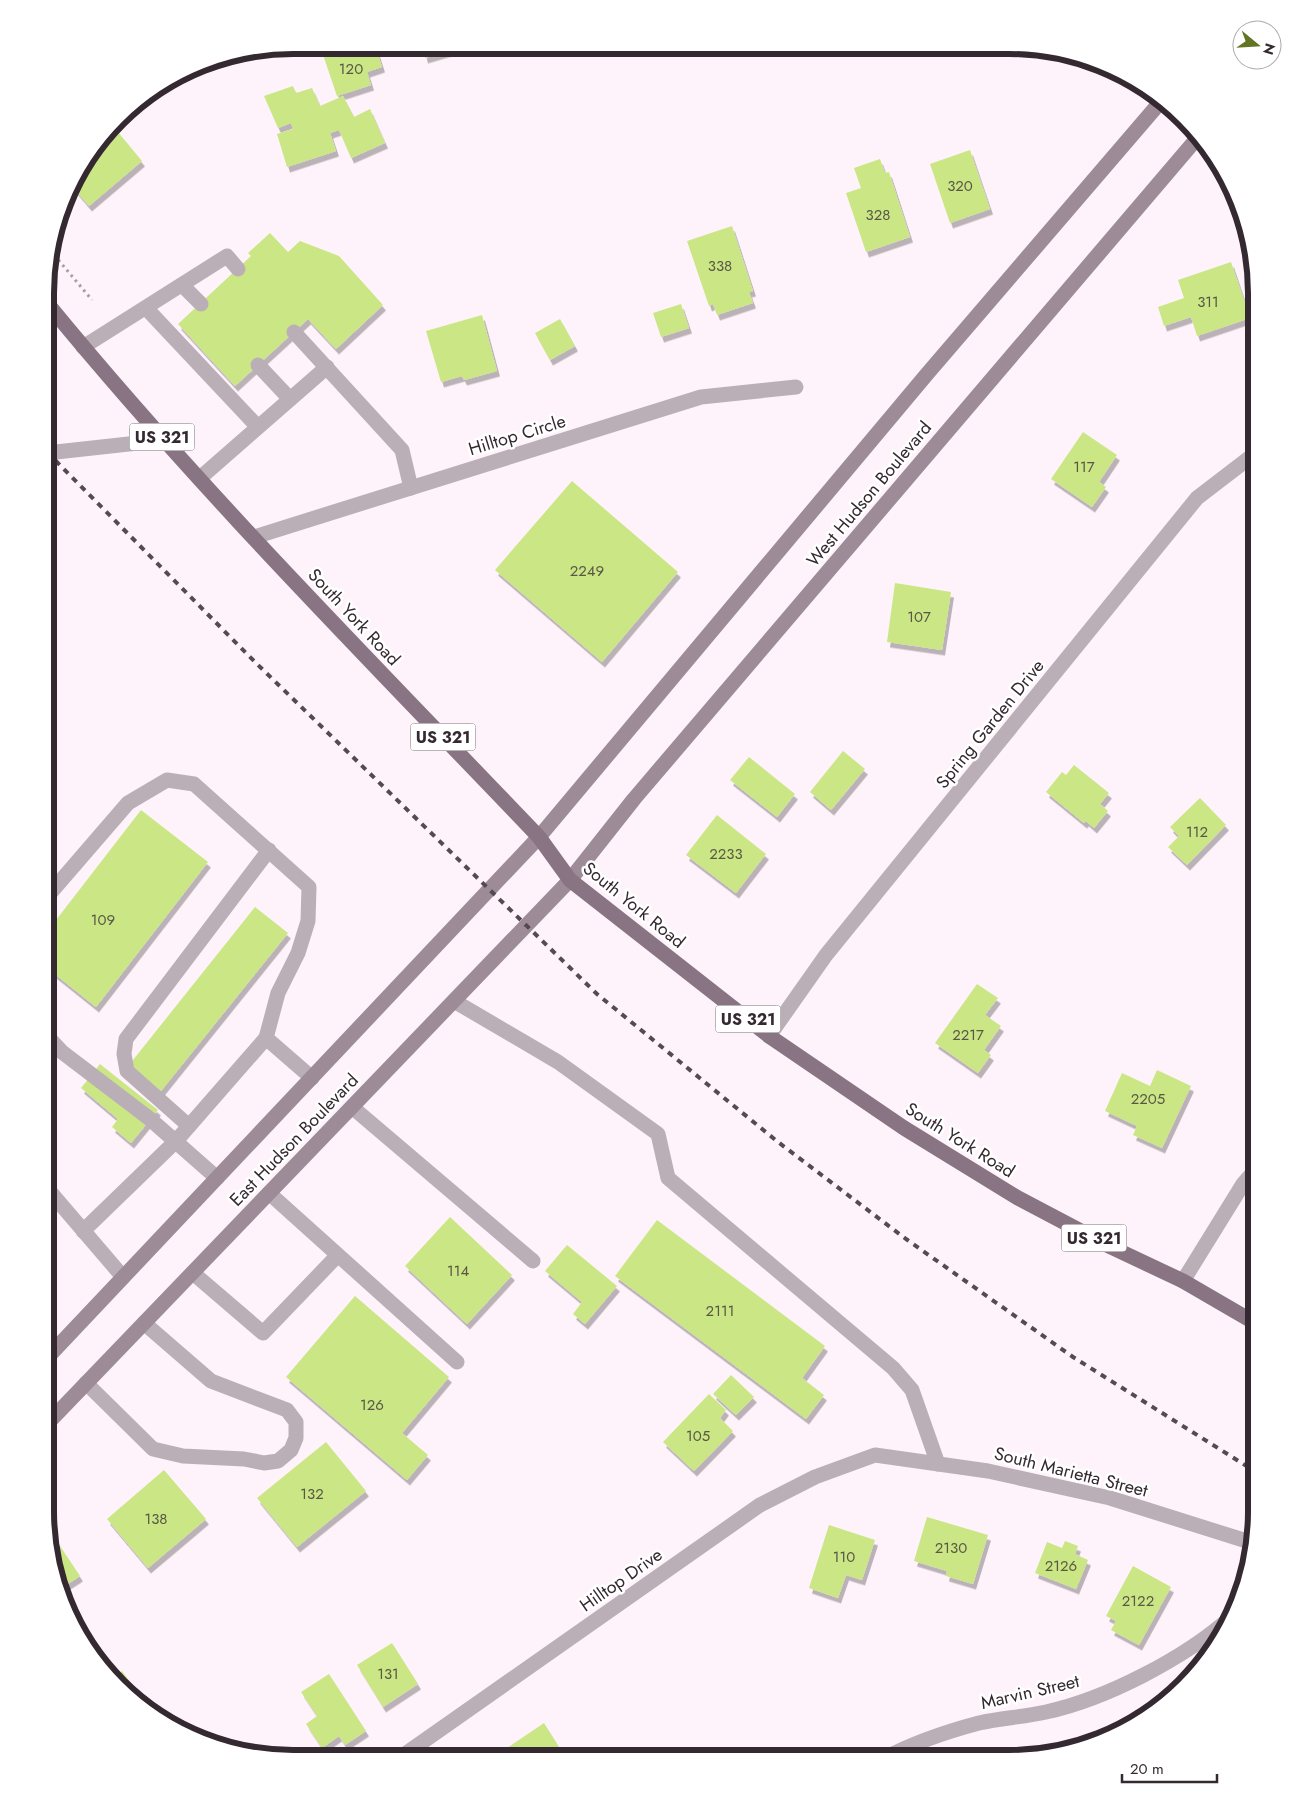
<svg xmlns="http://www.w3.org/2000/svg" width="1302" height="1804" font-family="Jost,sans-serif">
<defs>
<filter id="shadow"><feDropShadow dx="3" dy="5.5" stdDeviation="0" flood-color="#0004"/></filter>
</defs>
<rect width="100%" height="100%" fill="#fef3fa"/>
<!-- building -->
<g fill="#cbe685" filter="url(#shadow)">
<path d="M324,45h51l7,22 -15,5 4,13 -34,11 -17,-50z"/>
<path d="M422,45h37v3l-34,10z"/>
<path d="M293,86l3,7 16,-5 8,18 23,-10 11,21 16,-8 15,34 -34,15 -12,-28 -9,3 6,18 -49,16 -10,-33 16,-5 -2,-6 -13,5 -14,-32z"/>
<path d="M113,126l29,35 -53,45 -17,-20 6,-17z"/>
<path d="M970,150l20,59 -40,14 -20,-59z"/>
<path d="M880,159l5,14 4,-1 21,65 -44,15 -20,-59 15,-5 -7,-20z"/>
<path d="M732,226l21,65 -4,1 4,11 -36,12 -4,-11 -4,2 -22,-65z"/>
<path d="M270,233l18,19 12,-11 39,15 44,49 -47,44 -28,-30 -73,67 -57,-62 73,-68 -3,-3z"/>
<path d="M1231,262l19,56 -53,18 -6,-19 -27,9 -6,-19 26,-9 -6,-18z"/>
<path d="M681,304l8,24 -28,9 -8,-24z"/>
<path d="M482,315l15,56 -33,9 -2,-4 -21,6 -15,-51z"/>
<path d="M560,319l15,27 -25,14 -15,-27z"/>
<path d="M1083,432l34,23 -18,27 7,5 -14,20 -41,-28z"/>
<path d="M572,481l106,91 -76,90 -107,-92z"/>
<path d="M895,583l56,9 -9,58 -55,-8z"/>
<path d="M843,751l22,18 -34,41 -21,-18z"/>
<path d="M749,757l46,37 -18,23 -47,-37z"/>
<path d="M1074,765l35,28 -9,11 8,7 -14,17 -8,-7 -2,2 -38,-31 16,-20 4,3z"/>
<path d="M1200,798l26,27 -39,40 -19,-18 11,-11 -9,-9z"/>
<path d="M141,810l67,52 -112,145 -50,-40v-34z"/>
<path d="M717,815l49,39 -30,39 -50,-38z"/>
<path d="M255,907l33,26 -127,158 -32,-26z"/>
<path d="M977,984l21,14 -13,17 16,11 -17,24 7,5 -13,18 -43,-30z"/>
<path d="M100,1064l58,46 -27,33 -19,-16 6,-8 -37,-31z"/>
<path d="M1157,1070l34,16 -29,62 -29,-13 4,-9 -32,-15 17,-38 28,13z"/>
<path d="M450,1217l62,58 -45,49 -62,-58z"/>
<path d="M657,1220l168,126 -23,32 22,17 -18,24 -191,-143z"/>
<path d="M567,1245l50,41 -32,38 -12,-10 9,-12 -37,-31z"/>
<path d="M355,1296l94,81 -47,56 26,22 -21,25 -121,-103z"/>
<path d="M731,1375l23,22 -18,18 -23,-21z"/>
<path d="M709,1394l17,16 -6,8 13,13 -39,40 -31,-29z"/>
<path d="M326,1442l40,49 -69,56 -40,-49z"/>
<path d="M164,1470l42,49 -58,49 -41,-49z"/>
<path d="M927,1517l61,18 -15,49 -27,-8 1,-5 -33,-10z"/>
<path d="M829,1525l46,15 -13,40 -16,-5 -8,23 -29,-10z"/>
<path d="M1065,1541l13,5 -3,8 13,6 -12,29 -41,-16 12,-31 15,6z"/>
<path d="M58,1543l22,33 -20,13 -10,-29 -1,-11z"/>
<path d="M1133,1566l38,21 -32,58 -28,-15 5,-9 -10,-5z"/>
<path d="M392,1643l26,41 -35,23 -26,-42z"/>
<path d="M102,1662l12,16 8,-7 28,38 -3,2 -5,-3 -36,-34 -7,-10z"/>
<path d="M329,1674l37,57 -21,14 -6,-9 -17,12 -16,-24 11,-8 -16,-24z"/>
<path d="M544,1723l22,35h-70l-1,-2z"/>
<path d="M685,1749l5,9h-22z"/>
<path d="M273,1751l4,6h-13z"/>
</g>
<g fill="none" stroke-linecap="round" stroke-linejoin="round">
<!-- path -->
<path stroke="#a89da4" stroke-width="3" stroke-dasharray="2.5 4" stroke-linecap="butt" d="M50,250l42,50"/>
<!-- lane -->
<g stroke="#bbafb7" stroke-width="15">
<path d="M182,285l19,19"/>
<path d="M146,308l111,118"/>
<path d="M294,332l108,118 9,38"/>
<path d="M83,347l144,-91 11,13"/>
<path d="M258,365l32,34"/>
<path d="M200,478l127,-111"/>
<path d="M46,898l82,-95 39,-23 27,4 115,103 -1,34 -10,32 -20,40 -12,45 46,40"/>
<path d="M454,1001l104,61 100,72 10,44 225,190 19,22 26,74"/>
<path d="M46,1035l16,17 88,67 67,59"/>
<path d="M352,1107l181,154"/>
<path d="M189,1126l-62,-55 -3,-17 2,-15 143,-189"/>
<path d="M46,1187l77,90"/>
<path d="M269,1193l188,169"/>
<path d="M83,1231l93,-90 90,-103"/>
<path d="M193,1273l70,60 74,-77"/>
<path d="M86,1383l67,66 30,7 61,3 20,4 14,-2 13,-11 5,-12v-16l-9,-12 -76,-29 -67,-58"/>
</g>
<!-- street -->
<g stroke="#bbafb7" stroke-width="15">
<path d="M47,453l118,-13"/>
<path d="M254,537l447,-140 95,-10"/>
<path d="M769,1036l57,-81 371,-457 60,-46"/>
<path d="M1183,1281l60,-97 14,-16"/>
<path d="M401,1757l359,-252 55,-28 60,-22 113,16 122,27 143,45"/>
<path d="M883,1759c30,-16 62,-27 96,-36 22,-5 45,-6 67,-11 60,-13 139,-54 185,-95"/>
</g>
<!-- secondary -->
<g stroke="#9d8c98" stroke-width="15">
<path d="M45,1360l494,-523 388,-463 236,-275"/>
<path d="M45,1426l525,-546 64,-81 565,-663"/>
</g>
<!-- primary -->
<path stroke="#887482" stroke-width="15" d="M47,303c153,187 325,359 492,534l31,43 199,156 135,92 114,70 93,49 72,34 74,43"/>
<!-- rail -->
<path stroke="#554a51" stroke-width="4" stroke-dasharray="6 6" stroke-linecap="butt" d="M47,452l209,211 341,331 181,148 128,97 167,118 183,115"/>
</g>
<g text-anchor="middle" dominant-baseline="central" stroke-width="5" stroke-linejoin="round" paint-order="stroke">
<!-- number labels -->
<g font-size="15" fill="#5a5845">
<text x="351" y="69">120</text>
<text x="960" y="186">320</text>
<text x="878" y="215">328</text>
<text x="720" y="266">338</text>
<text x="1208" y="302">311</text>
<text x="1084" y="467">117</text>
<text x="587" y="571">2249</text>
<text x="919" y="617">107</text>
<text x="1197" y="832">112</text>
<text x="726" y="854">2233</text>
<text x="103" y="920">109</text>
<text x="968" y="1035">2217</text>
<text x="1148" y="1099">2205</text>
<text x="458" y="1271">114</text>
<text x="720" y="1311">2111</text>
<text x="372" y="1405">126</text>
<text x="698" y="1436">105</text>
<text x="312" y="1494">132</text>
<text x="156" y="1519">138</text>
<text x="951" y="1548">2130</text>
<text x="844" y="1557">110</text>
<text x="1061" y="1566">2126</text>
<text x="1138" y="1601">2122</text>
<text x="388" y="1674">131</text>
</g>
<!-- shield labels -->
<g fill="#fff" stroke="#71696e" stroke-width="1">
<rect x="129.5" y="423.5" width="65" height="27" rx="4"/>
<rect x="410.5" y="723.5" width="65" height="27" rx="4"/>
<rect x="715.5" y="1005.5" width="65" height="27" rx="4"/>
<rect x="1061.5" y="1224.5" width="65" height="27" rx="4"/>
</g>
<g font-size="16" font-weight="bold" fill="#342930">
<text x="162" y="437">US 321</text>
<text x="443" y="737">US 321</text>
<text x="748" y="1019">US 321</text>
<text x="1094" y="1238">US 321</text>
</g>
<!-- street labels -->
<g font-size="18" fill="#342930" stroke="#fff">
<text transform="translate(517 435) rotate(-17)">Hilltop Circle</text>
<text transform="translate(869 494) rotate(-50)">West Hudson Boulevard</text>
<text transform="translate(354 617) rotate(47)">South York Road</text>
<text transform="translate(990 724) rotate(-51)">Spring Garden Drive</text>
<text transform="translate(634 905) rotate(39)">South York Road</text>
<text transform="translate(294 1140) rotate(-46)">East Hudson Boulevard</text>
<text transform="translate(960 1140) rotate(32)">South York Road</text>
<text transform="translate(1071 1472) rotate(14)">South Marietta Street</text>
<text transform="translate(621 1580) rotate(-35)">Hilltop Drive</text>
<text transform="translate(1030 1692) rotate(-13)">Marvin Street</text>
</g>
</g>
<!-- crop -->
<path d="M0 0H1302V1804H0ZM293 54H1009A239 239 0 0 1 1248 293V1511A239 239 0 0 1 1009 1750H293A239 239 0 0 1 54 1511V293A239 239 0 0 1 293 54Z" fill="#fff" fill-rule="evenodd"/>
<path fill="none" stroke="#342930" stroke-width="6" d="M293 54H1009A239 239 0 0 1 1248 293V1511A239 239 0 0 1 1009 1750H293A239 239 0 0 1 54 1511V293A239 239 0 0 1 293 54Z"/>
<!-- north arrow -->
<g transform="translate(1257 45) rotate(108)"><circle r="24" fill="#ffffff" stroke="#aea9ac"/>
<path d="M0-4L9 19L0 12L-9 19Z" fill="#627525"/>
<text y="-8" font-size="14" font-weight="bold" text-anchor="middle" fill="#342930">N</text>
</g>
<!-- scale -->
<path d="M1122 1774v8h95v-8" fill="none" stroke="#342930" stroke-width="2.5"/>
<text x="1130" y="1774" font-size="15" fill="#342930" stroke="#ffffff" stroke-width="4" paint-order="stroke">20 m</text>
</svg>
